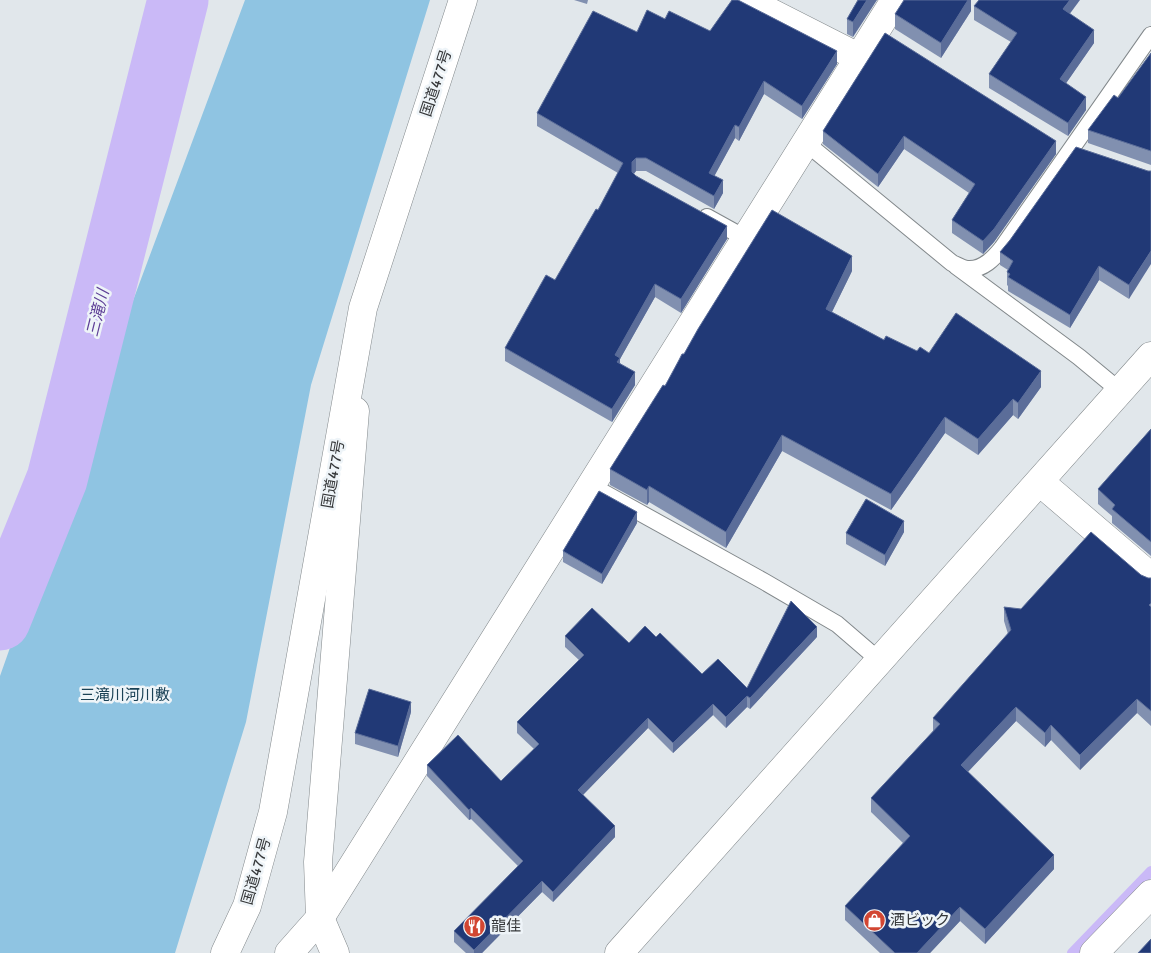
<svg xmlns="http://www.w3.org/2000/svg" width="1151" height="953" font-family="Signika,'Noto Sans JP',sans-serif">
<rect width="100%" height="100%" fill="#e1e7eb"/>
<!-- green -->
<path fill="#8fc4e2" d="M245,0h185l-119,385 -65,337 -71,231h-175v-277l128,-362z"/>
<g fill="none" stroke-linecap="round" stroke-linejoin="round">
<!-- stream -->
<path stroke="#cab9f7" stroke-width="10" d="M1072,953l79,-82"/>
<!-- river -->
<path stroke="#cab9f7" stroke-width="61" d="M0,620l57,-141 121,-479"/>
<defs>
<g id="lane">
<path d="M806,143l146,120c5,2 11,6 16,6 15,1 26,-11 34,-21l149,-213"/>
<path d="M707,217l38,21"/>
<path d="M956,266l123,91 41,34"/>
<path d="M590,485l175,97 72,42 43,37"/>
</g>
<g id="street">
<path d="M746,0l114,58"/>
<path d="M1040,482l111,95"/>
<path d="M320,918l-2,-56 37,-451"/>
<path d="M289,953l31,-35 575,-918"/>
<path d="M1094,953l57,-59"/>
</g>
<g id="secondary">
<path d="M320,918l15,35"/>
<path d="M619,953l532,-597"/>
</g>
<path id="highway" d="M225,953l22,-47 26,-94 90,-504 100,-308"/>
</defs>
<!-- lane casing -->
<use href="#lane" stroke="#82888b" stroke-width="18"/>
<!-- street casing -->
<use href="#street" stroke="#82888b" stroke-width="29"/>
<!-- secondary casing -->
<use href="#secondary" stroke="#82888b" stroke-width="29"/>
<!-- highway casing -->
<use href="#highway" stroke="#82888b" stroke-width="29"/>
<!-- lane -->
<use href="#lane" stroke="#fff" stroke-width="16"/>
<!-- street -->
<use href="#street" stroke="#fff" stroke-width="28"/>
<!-- secondary -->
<use href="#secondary" stroke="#fff" stroke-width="28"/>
<!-- highway -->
<use href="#highway" stroke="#fff" stroke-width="28"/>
</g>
<!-- wall -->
<g fill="#8190b0">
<path d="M574,0h14l-1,4z"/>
<path d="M858,0l-5,37 -6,-3v-15z"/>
<path d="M971,0v11l-30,47 -46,-29v-15z"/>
<path d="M974,6l96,8 24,29 -28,40 20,27 -18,26 -79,-48v-14l22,-32 -37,-22z"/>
<path d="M665,19l172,45 -35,55 -38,-25 -25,47 -4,-3 -21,38 9,17 -9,16 -68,-38h-10l-2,3 93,65 -46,74 -26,-16 -35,62v4l15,22 -23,37 -107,-61v-13l50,-68 43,-70 20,-37 -81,-47v-13l100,-81z"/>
<path d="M885,33l171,121 -62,88 -11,12 -31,-21v-13l17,-27 -65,-44 -26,38 -55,-43v-13z"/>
<path d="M1151,53v112l-63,-22v-13l30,-32z"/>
<path d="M1148,171l-19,128 -30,-19 -29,48 -62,-37v-5l-1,-1v-13l1,-2 -8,-5v-13z"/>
<path d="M852,271l-20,41 52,28 33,11 12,2 112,34 -23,32 -5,-4 -35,40 -33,-22 -54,77 -109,-59 -56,97 -77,-46 -2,3 -37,-20v-16l55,-83 19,-32z"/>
<path d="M1151,429v127l-39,-33v-7l-14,-12v-15z"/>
<path d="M637,523l-35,61 -39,-22v-11z"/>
<path d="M904,532l-19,34 -39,-22v-11z"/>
<path d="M1141,575l7,3h3v148l-14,-13 -57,57 -29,-30 -6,7 -29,-26 -48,51 86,97 -69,75 -25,-23 -30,32h-50l-35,-33v-14l58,-63 -32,-31v-14l62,-67v-13l75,-84 -4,-13v-14l17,2z"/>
<path d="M565,636l64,7 27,-6 46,37 45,14 70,-51 -67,72 -3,-2 -21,21 -13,-13 -40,38 -25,-25 -65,67 32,42 -62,65 -11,-10 -60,61h-16l-12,-11v-11l64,-65 -47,-47 -2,1 -42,-44v-11l74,16 33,-32 -17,-16v-11l62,-62 -14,-13z"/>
<path d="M411,712l-13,45 -43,-13v-11z"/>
</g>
<!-- shaded-wall -->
<g fill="#5b6d99">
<path d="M867,0h10l-24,37v-15z"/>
<path d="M968,0h3v11l-30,47v-15z"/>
<path d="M1070,0h10l-17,23v-14z"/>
<path d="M1094,30v13l-34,49v-13z"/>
<path d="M837,51v13l-35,55v-13z"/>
<path d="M764,81v13l-25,47v-14z"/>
<path d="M1086,97v13l-18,26v-13z"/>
<path d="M735,125v13l-26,48v-13z"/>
<path d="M904,136v13l-26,38v-13z"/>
<path d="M1056,141v13l-62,88 -11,12v-13z"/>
<path d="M636,158v13l-4,5v-14z"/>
<path d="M723,180v13l-9,16v-13z"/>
<path d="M727,226v13l-46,74v-14z"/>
<path d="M1151,251v13l-22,35v-14z"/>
<path d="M852,256v15l-26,53v-15z"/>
<path d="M1099,266v14l-29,48v-13z"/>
<path d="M655,284v13l-35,62v12l-5,-16z"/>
<path d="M1041,371v16l-23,32v-16z"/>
<path d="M635,372v13l-23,37v-13z"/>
<path d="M1013,399v16l-35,40v-16z"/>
<path d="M945,417v16l-54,77v-16z"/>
<path d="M782,435v16l-56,97v-16z"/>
<path d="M649,486v16l-2,3v-15z"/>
<path d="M637,512v11l-35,61v-10z"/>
<path d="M904,521v11l-19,34v-11z"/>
<path d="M817,627v10l-67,72v-11z"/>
<path d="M747,696v11l-21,21v-11z"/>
<path d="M1137,699v14l-57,57v-15z"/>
<path d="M411,702v10l-13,45v-11z"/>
<path d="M713,704v11l-40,38v-10z"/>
<path d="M1016,707v14l-55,58v-14z"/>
<path d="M648,718v10l-70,72v-10z"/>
<path d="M1051,725v15l-6,7v-14z"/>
<path d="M471,808v11l-2,1v-10z"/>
<path d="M615,826v11l-62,65v-10z"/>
<path d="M1054,855v14l-69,75v-15z"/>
<path d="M542,881v11l-60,61h-8v-3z"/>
<path d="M960,907v14l-30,32h-13z"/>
</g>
<!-- building -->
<g fill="#213976" stroke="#5b6d99">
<path d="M732,0h6l99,51 -35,55 -38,-25 -25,46 -4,-2 -26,48 14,7 -9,16 -68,-38h-10l-4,4v10l4,4 91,50 -46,73 -26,-15 -40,71 5,3 -3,4 18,10 -23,37 -107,-61 41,-73 9,5 41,-71 2,1 25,-47 -86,-50 56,-102 44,21 10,-22 18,9 4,-8 41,20z"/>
<path d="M858,0h9l-14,22 -6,-3z"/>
<path d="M904,0h64l-27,43 -46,-29z"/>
<path d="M979,0h91l-7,9 31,21 -34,49 26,18 -18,26 -79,-49 28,-41 -43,-27z"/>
<path d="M885,33l171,108 -62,88 -11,12 -31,-21 23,-36 -71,-48 -26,38 -55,-43z"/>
<path d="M1151,53v98l-63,-21 26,-35 4,3z"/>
<path d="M1076,147l72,24h3v80l-22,34 -30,-19 -29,49 -62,-38 2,-3 -3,-2 6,-11 -13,-9 10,-12z"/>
<path d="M772,210l80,46 -26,53 58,31 2,-4 31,15 3,-4 9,6 27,-40 85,58 -23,32 -5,-4 -35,40 -33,-22 -54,77 -109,-59 -56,97 -77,-46 -2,4 -37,-21 53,-84 2,1 14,-26 3,-6h2l14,-25z"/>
<path d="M1151,429v113l-39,-33 3,-4 -17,-16z"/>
<path d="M599,491l38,21 -35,62 -39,-23z"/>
<path d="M866,499l38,22 -19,34 -39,-22z"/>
<path d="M1091,532l50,43 7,3h3v25l-2,2 2,2v104l-14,-12 -57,56 -29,-30 -6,8 -29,-26 -55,58 93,90 -69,74 -25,-22 -43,46h-22l-50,-47 65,-70 -39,-38 69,-74 -7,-6 78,-88 -7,-23 17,2z"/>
<path d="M791,601l26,26 -67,71 -3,-2 -21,21 -13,-13 -40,39 -25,-25 -70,72 37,36 -62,66 -11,-11 -68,69 -20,-19 69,-70 -52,-53 -2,2 -42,-45 31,-30 43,46 38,-37 -22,-22 67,-67 -19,-19 27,-28 37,35 16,-17 11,11 4,-4 42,41 16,-15 29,29z"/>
<path d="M369,689l42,13 -13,44 -43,-13z"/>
<path d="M1151,939v14h-13z"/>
</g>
<!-- icons -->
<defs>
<symbol id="shop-disc" viewBox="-11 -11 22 22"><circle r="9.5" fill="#d24632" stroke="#eef4f8"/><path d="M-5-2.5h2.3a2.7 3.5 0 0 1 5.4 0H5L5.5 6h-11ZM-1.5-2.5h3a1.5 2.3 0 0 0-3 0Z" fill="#fff"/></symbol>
<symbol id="restaurant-disc" viewBox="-11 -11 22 22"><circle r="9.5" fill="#d24632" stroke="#eef4f8"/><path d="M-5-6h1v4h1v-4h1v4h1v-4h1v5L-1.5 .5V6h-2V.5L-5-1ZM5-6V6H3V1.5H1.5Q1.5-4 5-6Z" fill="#fff"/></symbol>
</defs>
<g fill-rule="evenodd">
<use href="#shop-disc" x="862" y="908" width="25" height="25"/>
<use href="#restaurant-disc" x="462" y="914" width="25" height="25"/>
</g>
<g text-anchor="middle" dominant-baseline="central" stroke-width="5" stroke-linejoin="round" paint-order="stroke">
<!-- street labels -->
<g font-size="15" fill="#36383a" stroke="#eef4f8">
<text transform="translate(436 83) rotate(-72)">国道477号</text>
<text transform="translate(333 474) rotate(-80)">国道477号</text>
<text transform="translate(256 871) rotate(-74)">国道477号</text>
</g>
<!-- park labels -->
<g font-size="15" fill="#1a4155" stroke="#eef4f8">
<text x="125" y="695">三滝川河川敷</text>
</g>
<!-- poi labels -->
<g font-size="15" fill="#36383a" stroke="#eef4f8" text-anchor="start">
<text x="890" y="920">酒ビック</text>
<text x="491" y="926">龍佳</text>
</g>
<!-- water labels -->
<g font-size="16" font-style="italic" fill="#5e3f97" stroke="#eef4f8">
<text transform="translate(98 313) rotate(-76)">三滝川</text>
</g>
</g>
</svg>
